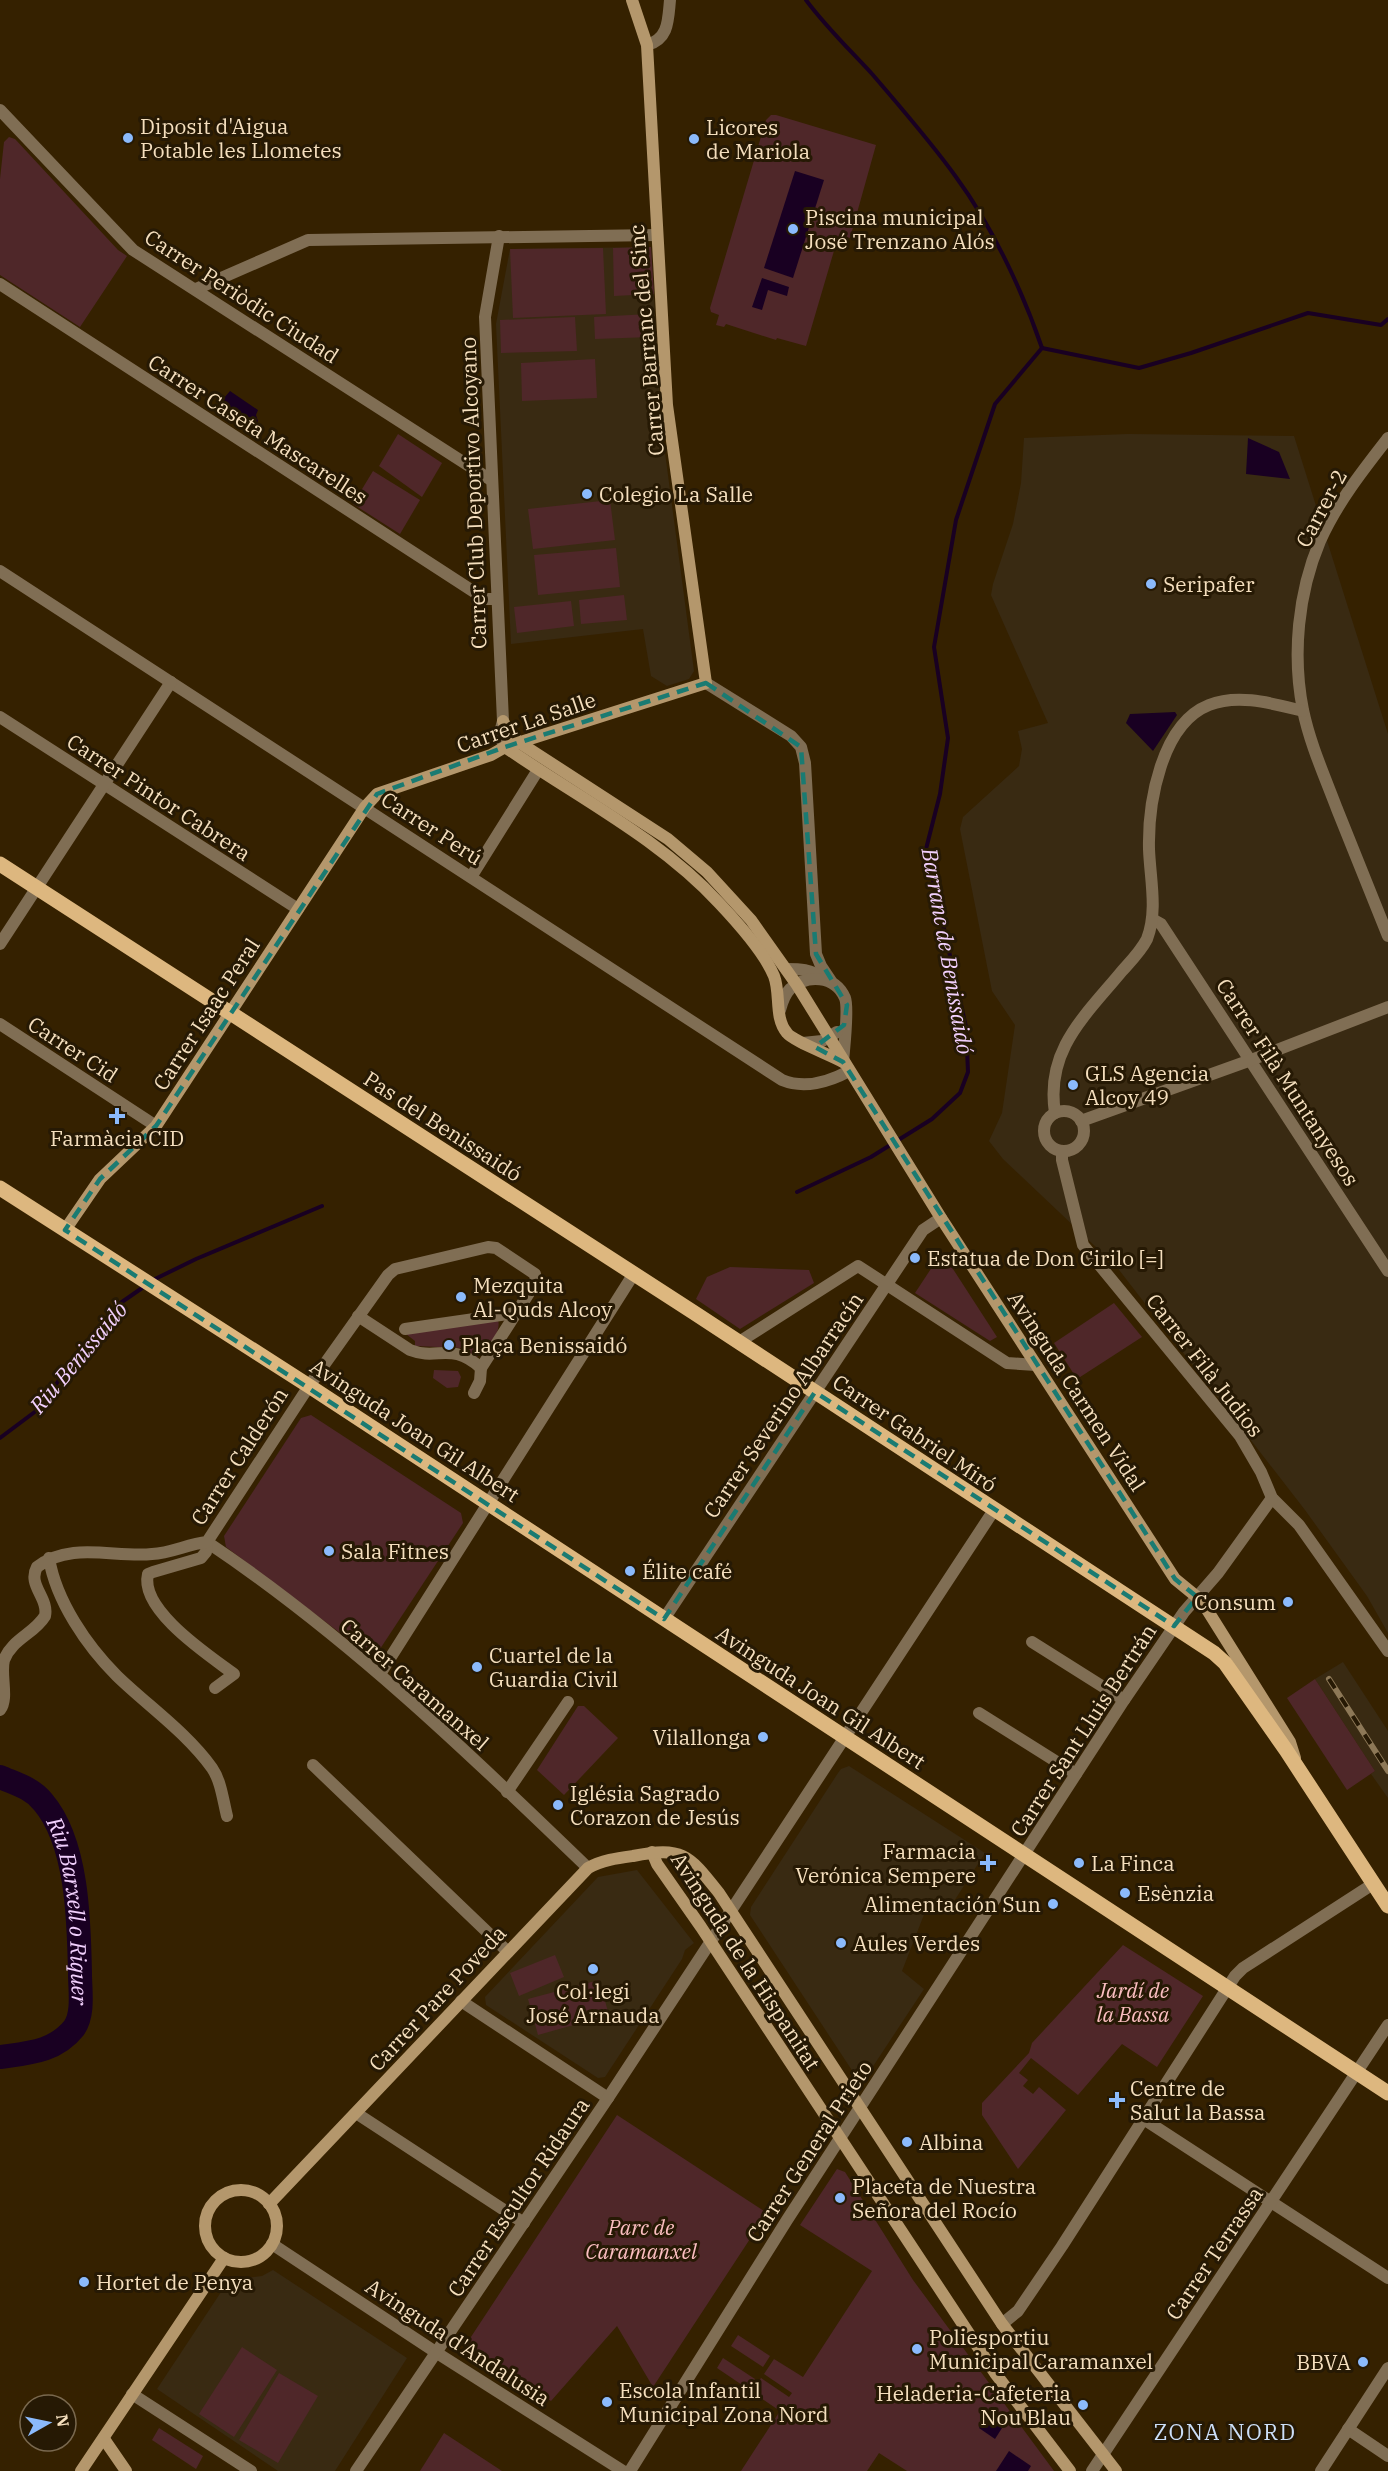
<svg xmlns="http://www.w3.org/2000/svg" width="1388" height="2471" font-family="'IBM Plex Serif',serif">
<rect width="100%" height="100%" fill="#352100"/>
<!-- built -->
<g fill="#392a12">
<path d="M651,247l11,183 32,241 -5,8 -22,7 -16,-10 -8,-47 -132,15 -15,-320 14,-75z"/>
<path d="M1128,434l166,2 94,298v899l-21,-37 -62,-86 -189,-244 -113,-107 -14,-18 13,-28 13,-88 -23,-34 -32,-162 3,-12 56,-51 3,-17 -4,-18 30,-8 -57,-128 2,-11 20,-60 8,-41 3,-45z"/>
<path d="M1343,1662l45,69v67l-17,-24 4,-3 -60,-92z"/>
<path d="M849,1766l136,87 -36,56 -24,3 -23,59 22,18 -58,88 -9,1 -107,-163 1,-8 87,-134 3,-4z"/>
<path d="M637,1870l57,73 -9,7 -3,9 -77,118 -7,1 -112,-73 -1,-8 113,-120z"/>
<path d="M273,2270l134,88 -72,113h-57l-121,-82 72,-109 33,-4z"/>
</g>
<!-- green -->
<g fill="#4f2729">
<path d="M771,115h5l100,30 -26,93 -7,-2 -2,9 -5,-1 -30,102 -29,-8 -1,2 -50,-16 -2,3 -8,-2 3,-10 -8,-3 -1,-4 56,-188z"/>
<path d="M9,137l6,2 103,111 9,6 -47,71 -80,-52v-96l4,-37z"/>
<path d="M651,247l3,47 -40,2 -1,-48z"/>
<path d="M603,248l3,66 -93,4 -3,-69z"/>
<path d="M649,314l2,23 -56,2 -1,-22z"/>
<path d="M575,317l2,34 -76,2 -1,-33z"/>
<path d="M595,359l2,39 -75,3 -1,-38z"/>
<path d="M398,434l44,29 -20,34 -43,-31z"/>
<path d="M373,471l47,29 -20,34 -47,-30z"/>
<path d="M610,500l5,40 -82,9 -5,-40z"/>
<path d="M616,548l4,39 -82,8 -4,-40z"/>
<path d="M624,595l3,25 -46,4 -2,-24z"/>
<path d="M571,601l3,25 -57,7 -3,-26z"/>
<path d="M942,1252l55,85 -7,4 -75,-48z"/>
<path d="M730,1267l79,3 5,13 -74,46 -44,-30 11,-22z"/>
<path d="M1114,1303l28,34 -65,42 -23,-36z"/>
<path d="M498,1320c4,11 -11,34 -22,37l-14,-9 -47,-2v-5l-9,-7z"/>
<path d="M434,1370l24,1 3,6 -3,10 -11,1 -14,-10z"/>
<path d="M311,1415l150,98 2,10 -85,129 -10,2 -142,-107 -2,-11 77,-118z"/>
<path d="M1315,1679l60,92 -28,19 -60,-92z"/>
<path d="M578,1706h6l34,32 -54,57 -27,-25z"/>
<path d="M1123,1945l80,51 -46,71 -35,-23 -44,51 -47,-37 -12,15 9,7 -5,6 10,8 6,-7 27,23 -48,59 -36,-54v-12l47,-50 3,-10z"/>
<path d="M555,1955l9,22 -45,19 -9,-23z"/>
<path d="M599,1980l10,35 -71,20 -10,-36z"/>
<path d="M617,2115l150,98 -114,174 -36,-61 -66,75 -86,-55z"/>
<path d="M837,2169l8,3 68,108 141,191h-147l-28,-18 -12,18h-126l39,-60 -28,-19 9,-14 28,19 3,-4 -28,-19 10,-15 29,18 69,-106 -72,-46z"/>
<path d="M738,2335l32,21 -7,11 -32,-21z"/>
<path d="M242,2347l35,23 -43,67 -35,-23z"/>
<path d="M723,2358l32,21 -7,10 -31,-21z"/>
<path d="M279,2373l39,23 -40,67 -39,-23z"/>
<path d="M159,2428l44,28 -7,13 -44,-29z"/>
<path d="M444,2433l58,38h-82z"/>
</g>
<!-- water -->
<g fill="#190022">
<path d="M795,171l29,9 -31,98 -29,-10z"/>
<path d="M762,278l27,9 -2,9 -19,-6 -6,20 -10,-3z"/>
<path d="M230,391l28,19 -2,5 2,6 -2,4 -5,1 -33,-21z"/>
<path d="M1248,438l31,14 11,27 -44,-5z"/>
<path d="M1175,712l2,3 -24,36 -27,-28 4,-9z"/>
<path d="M986,2417l16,11 -7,11 -16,-11z"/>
<path d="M1009,2451l22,15 -3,5h-32z"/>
</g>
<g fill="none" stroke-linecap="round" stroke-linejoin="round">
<!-- stream -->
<g stroke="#190022" stroke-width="4">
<path d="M806,0c20,27 44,50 67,75 28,33 58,67 83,102 36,49 67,115 86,171"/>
<path d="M1042,348l97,20 52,-15 117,-40 73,12 7,-6"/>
<path d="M797,1192l74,-35 61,-38 28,-26 8,-21 -2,-45 -40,-178 14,-55 8,-56 -14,-91 22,-127 39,-116 47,-56"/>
<path d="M153,1280l43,-21 126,-53"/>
<path d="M0,1438l40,-30 38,-56 41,-48 26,-18"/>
</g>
<!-- river -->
<path stroke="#190022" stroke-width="24" id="s1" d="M0,1777c16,7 32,11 43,25 35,41 36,121 37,172 0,16 4,40 -6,54 -19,24 -46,25 -74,29"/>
<!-- street -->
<g stroke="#806e54" stroke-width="12">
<path d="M647,45c22,-6 21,-25 23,-45"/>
<path d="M0,110l133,140 358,230"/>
<path d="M499,236l-14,81 18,404 -4,15 6,11"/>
<path d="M0,284l485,315h12"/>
<path d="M196,289l112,-49 348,-5"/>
<path d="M1388,438c-25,32 -51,65 -68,103 -22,52 -28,114 -17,169 7,34 22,67 34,99 17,43 34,85 51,127"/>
<path d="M0,571l782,509c22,9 47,2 67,-9"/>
<path d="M706,683l85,53 10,11 4,16 11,191 5,12 10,15"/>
<path d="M0,717l298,192"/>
<path d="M471,877l67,-107"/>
<path d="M1152,919l9,5 227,347"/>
<path d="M0,944l171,-262"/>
<path d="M786,969c13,0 26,0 35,9"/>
<path d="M780,1010c2,-7 4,-15 10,-21 17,-15 45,-14 55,9 4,10 -1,50 -2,64"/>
<path d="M0,1024l156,102"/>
<path d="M803,1043l19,-2 15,-9"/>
<circle cx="1064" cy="1131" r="20"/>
<path d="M1055,1113c-10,-63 30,-97 67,-142 9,-10 19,-20 25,-32 11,-28 3,-61 2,-90 -1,-46 12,-125 60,-144 30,-12 65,-1 94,6"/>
<path d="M1081,1121l170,-61 137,-53"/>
<path d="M1062,1151v9l21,85 157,191 21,36 11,26 27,27 89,126"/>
<path d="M358,1316l52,34c28,11 41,-9 71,18"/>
<path d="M405,1329l110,-16"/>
<path d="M739,1342l119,-76 149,97 29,2"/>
<path d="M207,1542c139,93 261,210 381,326"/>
<path d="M207,1542l-1,10 -5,6 -48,14 -5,2c-9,36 62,82 86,100l-19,14"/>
<path d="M49,1558c7,43 38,88 68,118 31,30 69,56 95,92 9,13 11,32 15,48"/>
<path d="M664,1619l259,-389 18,-12"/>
<path d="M1032,1642l92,58"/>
<path d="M380,1674l253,-399"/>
<path d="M0,1710c9,-12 0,-35 4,-50 8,-21 30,-26 41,-44 4,-18 -18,-31 -8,-49 33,-26 78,-9 115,-13 19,-1 36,-10 55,-12l102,-156 79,-111 7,-6 93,-22 8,1 39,26 1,8 -55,86 -1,13 -6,12"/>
<path d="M979,1713l97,61"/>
<path d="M313,1765l195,187"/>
<path d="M507,1792l61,-90"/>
<path d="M461,2001l147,97"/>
<path d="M356,2113l168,110"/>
<path d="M1142,2118l246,160"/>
<path d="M272,2244l165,109 186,118"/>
<path d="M1002,2324l16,-13 44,-65 173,-270 8,-8 130,-84"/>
<path d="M132,2394l119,77"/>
<path d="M1348,2429l40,27"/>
<path d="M356,2471l252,-373 386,-588"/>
<path d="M630,2471l157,-251 337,-520 60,-88 34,-39 54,-75"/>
<path d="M1092,2471l296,-446"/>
<path d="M1321,2471l67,-103"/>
</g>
<!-- secondary -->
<g stroke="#b4976c" stroke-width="12">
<path d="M503,721l6,12 11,10 148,96 39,33 44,48 46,65 144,233 234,361 22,18 9,11 84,134 5,16"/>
<path d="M505,747c72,50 154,91 214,156 17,18 46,51 55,73 7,18 0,42 13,57 6,8 44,22 56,29"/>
<path d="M65,1230l35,-51 56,-53 209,-319 12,-13 114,-39 14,-8 201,-64 -39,-278 -20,-360 -15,-45"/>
<path d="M652,1852l5,12 44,63 294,446 75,98"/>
<circle cx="241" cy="2226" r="36"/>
<path d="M269,2204l319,-336c14,-8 30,-10 45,-12 50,-10 56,-1 86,37l283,431 114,147"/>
<path d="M104,2439l22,32"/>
<path d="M81,2471l143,-213"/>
</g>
<!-- primary -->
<g stroke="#ddb77f" stroke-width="15">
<path d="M0,864l693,448 521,341 11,10 61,87 102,156"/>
<path d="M0,1188l309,198 1079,707"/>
</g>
<defs>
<path id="rail" d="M1329,1679l59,92"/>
</defs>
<!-- rail casing -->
<use href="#rail" stroke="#8d7857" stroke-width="6"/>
<!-- rail -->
<use href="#rail" stroke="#261904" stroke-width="4" stroke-dasharray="11" stroke-linecap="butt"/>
</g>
<!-- marked area -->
<path fill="none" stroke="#1a7b72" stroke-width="4.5" stroke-dasharray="12 8" stroke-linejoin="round" d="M706,683l95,64 15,207 31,51 -3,20 -29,22 28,15 332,517 22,18 -23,29 -359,-234 -151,227 -599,-389 35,-51 56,-53 221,-332 128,-47z"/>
<!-- markers -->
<g fill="#8bbafc" stroke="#261904" stroke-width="2">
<circle cx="128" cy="138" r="6"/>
<circle cx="694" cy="139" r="6"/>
<circle cx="793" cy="229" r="6"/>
<circle cx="587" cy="494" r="6"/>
<circle cx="1151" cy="584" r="6"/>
<circle cx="1073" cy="1085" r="6"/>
<path d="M114 1107h6v6h6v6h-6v6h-6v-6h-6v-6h6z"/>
<circle cx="915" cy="1258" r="6"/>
<circle cx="461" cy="1297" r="6"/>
<circle cx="449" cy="1345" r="6"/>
<circle cx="329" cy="1551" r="6"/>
<circle cx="630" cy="1571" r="6"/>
<circle cx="1288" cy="1602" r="6"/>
<circle cx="477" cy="1667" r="6"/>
<circle cx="763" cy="1737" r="6"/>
<circle cx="558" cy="1805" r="6"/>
<path d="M985 1854h6v6h6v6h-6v6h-6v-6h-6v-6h6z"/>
<circle cx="1079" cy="1863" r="6"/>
<circle cx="1125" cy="1893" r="6"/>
<circle cx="1053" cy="1904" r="6"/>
<circle cx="841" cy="1943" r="6"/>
<circle cx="593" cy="1969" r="6"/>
<path d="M1114 2091h6v6h6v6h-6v6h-6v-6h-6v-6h6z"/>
<circle cx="907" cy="2142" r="6"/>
<circle cx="840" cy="2198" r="6"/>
<circle cx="84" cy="2282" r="6"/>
<circle cx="917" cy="2349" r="6"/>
<circle cx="1363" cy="2362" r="6"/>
<circle cx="607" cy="2402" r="6"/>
<circle cx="1083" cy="2405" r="6"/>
</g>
<g text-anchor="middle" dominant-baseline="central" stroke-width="6" stroke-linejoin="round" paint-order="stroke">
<!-- poi labels -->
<g font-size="21" fill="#f5dfbe" stroke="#261904" text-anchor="start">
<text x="140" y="126">Diposit d'Aigua<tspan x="140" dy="24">Potable les Llometes</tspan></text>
<text x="706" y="127">Licores<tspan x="706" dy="24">de Mariola</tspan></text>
<text x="805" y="217">Piscina municipal<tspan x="805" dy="24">José Trenzano Alós</tspan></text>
<text x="599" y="494">Colegio La Salle</text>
<text x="1163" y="584">Seripafer</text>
<text x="1085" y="1073">GLS Agencia<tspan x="1085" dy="24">Alcoy 49</tspan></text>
<text x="117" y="1138" text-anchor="middle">Farmàcia CID</text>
<text x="927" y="1258">Estatua de Don Cirilo [=]</text>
<text x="473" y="1285">Mezquita<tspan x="473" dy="24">Al-Quds Alcoy</tspan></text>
<text x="461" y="1345">Plaça Benissaidó</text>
<text x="341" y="1551">Sala Fitnes</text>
<text x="642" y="1571">Élite café</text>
<text x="1276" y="1602" text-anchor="end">Consum</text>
<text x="489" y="1655">Cuartel de la<tspan x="489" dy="24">Guardia Civil</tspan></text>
<text x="751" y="1737" text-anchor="end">Vilallonga</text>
<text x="570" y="1793">Iglésia Sagrado<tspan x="570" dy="24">Corazon de Jesús</tspan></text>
<text x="976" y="1851" text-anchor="end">Farmacia<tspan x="976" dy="24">Verónica Sempere</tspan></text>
<text x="1091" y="1863">La Finca</text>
<text x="1137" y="1893">Esènzia</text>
<text x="1041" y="1904" text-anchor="end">Alimentación Sun</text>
<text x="853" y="1943">Aules Verdes</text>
<text x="593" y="1991" text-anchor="middle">Col·legi<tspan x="593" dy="24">José Arnauda</tspan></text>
<text x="1130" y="2088">Centre de<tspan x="1130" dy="24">Salut la Bassa</tspan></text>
<text x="919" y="2142">Albina</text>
<text x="852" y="2186">Placeta de Nuestra<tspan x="852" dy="24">Señora del Rocío</tspan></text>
<text x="96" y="2282">Hortet de Penya</text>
<text x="929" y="2337">Poliesportiu<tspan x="929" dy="24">Municipal Caramanxel</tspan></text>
<text x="1351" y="2362" text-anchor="end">BBVA</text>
<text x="619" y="2390">Escola Infantil<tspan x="619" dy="24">Municipal Zona Nord</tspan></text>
<text x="1071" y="2393" text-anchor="end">Heladeria-Cafeteria<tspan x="1071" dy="24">Nou Blau</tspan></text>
</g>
<!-- street labels -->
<g font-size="21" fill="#f5dfbe" stroke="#261904">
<text transform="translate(242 296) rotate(33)">Carrer Periòdic Ciudad</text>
<text transform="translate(646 340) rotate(-95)">Carrer Barranc del Sinc</text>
<text transform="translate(258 429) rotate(33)">Carrer Caseta Mascarelles</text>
<text transform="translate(473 493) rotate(-92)">Carrer Club Deportivo Alcoyano</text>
<text transform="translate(1321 508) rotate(-62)">Carrer-2</text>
<text transform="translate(526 722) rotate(-19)">Carrer La Salle</text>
<text transform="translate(159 797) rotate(33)">Carrer Pintor Cabrera</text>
<text transform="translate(432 828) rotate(33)">Carrer Perú</text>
<text transform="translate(206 1014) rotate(-57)">Carrer Isaac Peral</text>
<text transform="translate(73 1049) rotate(33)">Carrer Cid</text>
<text transform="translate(1288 1082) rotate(57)">Carrer Filà Muntanyesos</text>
<text transform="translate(443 1126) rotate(33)">Pas del Benissaidó</text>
<text transform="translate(1205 1365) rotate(52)">Carrer Filà Judios</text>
<text transform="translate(1077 1391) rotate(57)">Avinguda Carmen Vidal</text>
<text transform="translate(783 1405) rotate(-56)">Carrer Severino Albarracín</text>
<text transform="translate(415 1430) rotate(33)">Avinguda Joan Gil Albert</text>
<text transform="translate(915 1433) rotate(34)">Carrer Gabriel Miró</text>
<text transform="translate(239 1456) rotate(-57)">Carrer Calderón</text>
<text transform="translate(415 1684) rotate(41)">Carrer Caramanxel</text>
<text transform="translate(821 1697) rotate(33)">Avinguda Joan Gil Albert</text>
<text transform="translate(1083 1730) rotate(-57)">Carrer Sant Lluis Bertrán</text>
<text transform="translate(746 1961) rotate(57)">Avinguda de la Hispanitat</text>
<text transform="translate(437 1998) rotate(-47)">Carrer Pare Poveda</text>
<text transform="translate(809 2151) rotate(-57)">Carrer General Prieto</text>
<text transform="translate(518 2197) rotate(-56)">Carrer Escultor Ridaura</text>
<text transform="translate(1214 2253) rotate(-56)">Carrer Terrassa</text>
<text transform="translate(458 2342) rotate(33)">Avinguda d'Andalusia</text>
</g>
<!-- park labels -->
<g font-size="21" font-style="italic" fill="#fbbec0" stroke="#261904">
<text x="1133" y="1990">Jardí de<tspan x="1133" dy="24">la Bassa</tspan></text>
<text x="641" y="2227">Parc de<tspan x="641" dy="24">Caramanxel</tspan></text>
</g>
<!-- water labels -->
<g font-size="22" font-style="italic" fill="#f2d0fd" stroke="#261904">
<text transform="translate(948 951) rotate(80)">Barranc de Benissaidó</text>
<text transform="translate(78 1357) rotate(-50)">Riu Benissaidó</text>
<text stroke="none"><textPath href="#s1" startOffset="165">Riu Barxell o Riquer</textPath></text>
</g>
<!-- neighbourhood labels -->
<g font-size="22" letter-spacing="1.5" fill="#ccdef7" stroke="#261904">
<text x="1225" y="2431">ZONA NORD</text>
</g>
</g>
<!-- north arrow -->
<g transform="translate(48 2423) rotate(81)"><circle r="28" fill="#261904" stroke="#79684e" stroke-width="1.5"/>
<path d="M0-4.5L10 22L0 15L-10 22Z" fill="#8bbafc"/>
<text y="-9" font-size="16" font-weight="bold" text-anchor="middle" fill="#f5dfbe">N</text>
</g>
</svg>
